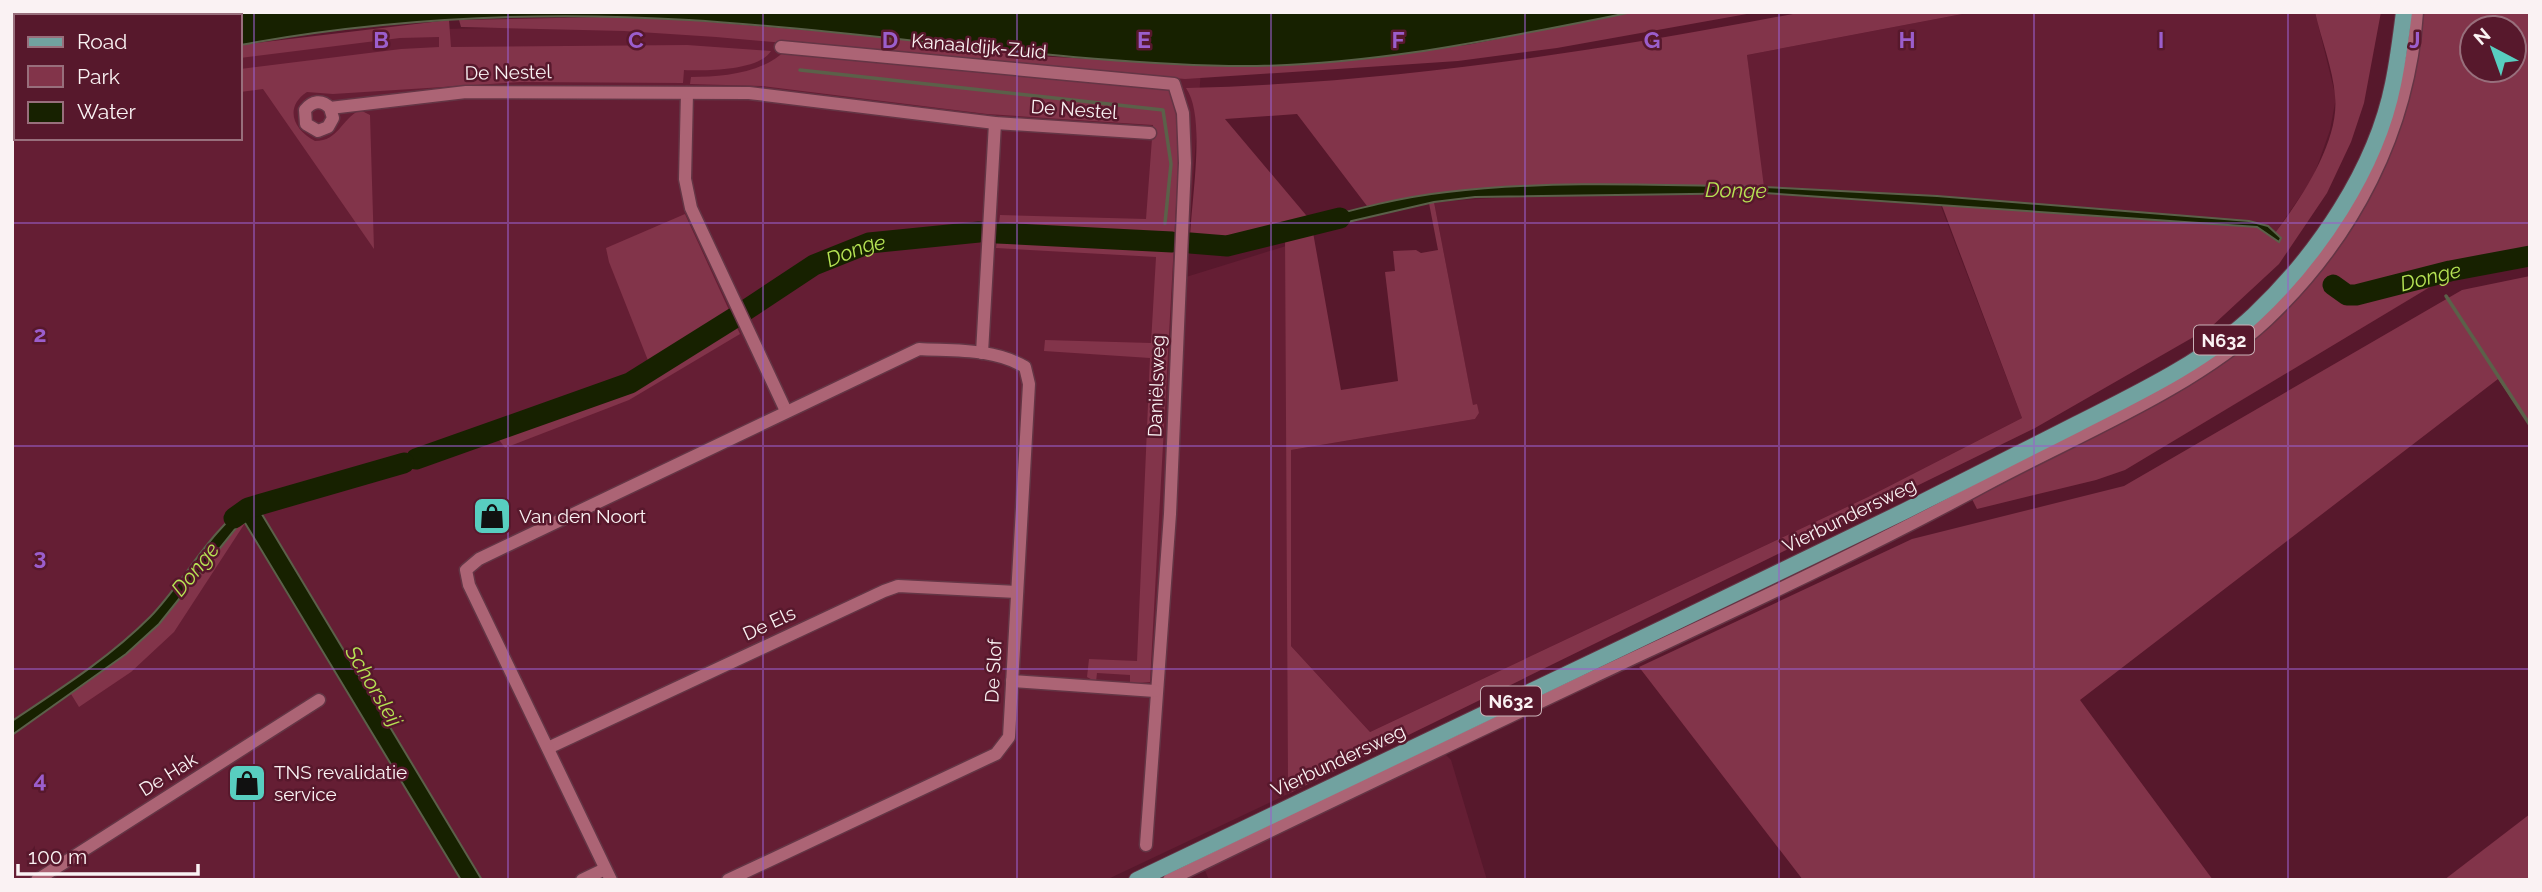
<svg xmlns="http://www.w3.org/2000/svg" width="2542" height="892" font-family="Raleway,sans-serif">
<rect width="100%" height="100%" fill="#57182c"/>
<!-- built -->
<g fill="#651e34">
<path d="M1973,12h342l21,86 -6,32 -17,48 -38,55 -14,-11 -12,-1 -312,-25 85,222 -154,79 -498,235 -79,-86v-196l184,-31 4,-6 -6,-7 -39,-204 123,-8 206,-1 -16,-138z"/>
<path d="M635,25l566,45 -15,207 100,-31 2,548 -182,86h-1094v-778l4,-1v37h224v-86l203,-23z"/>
<path d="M1439,748l12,12 36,120h-278l-8,-19z"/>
</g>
<!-- green -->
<g fill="#82344a" fill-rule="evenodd">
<path d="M1633,12h125l-201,36 -99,13 -273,18 -469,-42 -92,-6 -163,-4 -2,-7 144,-3 85,3 186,16 161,20 193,10 239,-21z"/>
<path d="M1803,12h170l-226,43 17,132 -253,1 -63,4 -81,14 -70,-92 -72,5 86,102 30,169 57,-9 -13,-109 10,-1 -2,-20 23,-1 5,3 17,-3 -9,-47 5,-1 39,203 4,-1 2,9 -4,6 -184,31v196l79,86 498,-235 154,-79 -81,-215 316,24 21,14 3,-3 -6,-5c26,-34 65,-92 60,-137 -2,-27 -14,-57 -20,-84h66l-17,91 -13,39 -24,51 -48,71 -68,63 -176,101 -747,366 -3,-563 -65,15 -30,-2c0,-39 17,-126 -4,-156 209,-5 413,-37 617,-76z"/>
<path d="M2421,12h109v245l-80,18 -325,195 -29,10 -119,29 -5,-10 348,-231zM2472,28h42v42h-42z"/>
<path d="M449,20l2,27 236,-2 84,6c-12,20 -66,20 -87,19l-1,13 -163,-1 -187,12 -26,-2c-23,15 -14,38 8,49 24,0 26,-22 45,-31l10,5 4,134 -111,-160 -23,3v-23l161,-20 38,-2v-10l-39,1 -160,20v-13z"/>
<path d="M787,49l385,39 9,27 -31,567 -20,2v-9l-33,-2 -1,9 -9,-5 2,-18 48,2 13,-303 -106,-7 1,-11 106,3 5,-86 -160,-9 4,-33 146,4 7,-94 -166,-11 -226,-28 -71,-2 1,-7c32,0 73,-4 96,-28z"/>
<path d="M685,214l55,120 -111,66 -124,48 -10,-14 117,-43 39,-23 -42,-106 -3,-14z"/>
<path d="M2530,276v150l-32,-47 -418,321 133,180h-410l-164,-213 273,-128 212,-53 338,-196z"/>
<path d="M241,523h4l-71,109 -43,40 -52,35 -8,-13 55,-40 33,-30z"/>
<path d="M2530,814v66h-86z"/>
</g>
<!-- water -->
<g fill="#172100" stroke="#5b6049" stroke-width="2">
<path d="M12,12h1621c-132,26 -268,56 -404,54 -181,-4 -360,-35 -540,-46 -149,-9 -302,-2 -449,25v-29h-224v75l-4,1z"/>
<path d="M1764,187l173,9 312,25 19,5 13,12 -2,4 -22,-15 -493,-34 -289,4 -41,5 -121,28 -2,-9c45,-12 90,-24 136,-29 103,-12 213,-7 317,-5z"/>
<path d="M253,501l4,5 225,374h-21l-216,-357h-5l-81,101 -33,30 -114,81v-14c48,-32 97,-63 138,-104 35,-36 60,-89 103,-116z"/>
</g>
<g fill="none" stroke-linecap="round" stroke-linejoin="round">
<!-- stream -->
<g stroke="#5b6049" stroke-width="3.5">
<path d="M800,70l363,40 8,54 -6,59"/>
<path d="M2433,276l2,3"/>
<path d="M2446,296l84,129"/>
</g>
<!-- river -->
<g stroke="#172100" stroke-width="21">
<path d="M997,233l175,9"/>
<path d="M1190,243l37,3 113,-28"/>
<path id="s1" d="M2333,285l14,10h9l94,-24 80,-15"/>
<path id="s2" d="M746,310l68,-45 55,-22 110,-11"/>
<path d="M416,459l214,-76 104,-65"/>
<path d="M234,518l14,-10 156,-45"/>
</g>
<defs>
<g id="minor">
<path d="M781,47l393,37 9,29 2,50 -15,351 -24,331"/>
<path d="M687,93l-2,86 6,29 95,203"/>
<path d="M330,108c-8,-9 -18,-7 -25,2l1,14 12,7 10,-4 5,-9 -3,-10 136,-16 283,1 246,30 155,10"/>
<path d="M982,353l13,-230"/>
<path d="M1012,681l143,10"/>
<path d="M548,748l336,-157 14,-5 119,6"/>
<path d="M37,880l282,-180"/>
<path d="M582,880l23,-11"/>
<path d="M611,880l-142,-295 -3,-15 13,-11 440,-210c35,2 74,-1 106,18l4,17 -20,353 -13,17 -268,126"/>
<path d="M1169,880c141,-69 283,-136 424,-203 132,-62 265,-123 394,-193 91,-49 205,-94 280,-164 87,-82 142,-189 150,-308"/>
</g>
<path id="major" d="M1137,880c256,-124 513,-244 768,-369 57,-29 115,-58 172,-87 61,-31 127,-62 177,-109 63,-59 122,-146 139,-231 5,-24 8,-48 11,-72"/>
</defs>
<!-- minor casing -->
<use href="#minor" stroke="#643545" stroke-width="15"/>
<!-- major casing -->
<use href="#major" stroke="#643545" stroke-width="18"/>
<!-- minor -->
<use href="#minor" stroke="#ac6475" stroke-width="12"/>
<!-- major -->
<use href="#major" stroke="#71a2a0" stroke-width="16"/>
</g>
<!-- grid -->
<path fill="none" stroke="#9b5ecc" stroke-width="2" stroke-opacity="0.55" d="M254,12v868M508,12v868M763,12v868M1017,12v868M1271,12v868M1525,12v868M1779,12v868M2034,12v868M2288,12v868M12,223h2518M12,446h2518M12,669h2518"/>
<!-- icons -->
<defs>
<symbol id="shop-square" viewBox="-11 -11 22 22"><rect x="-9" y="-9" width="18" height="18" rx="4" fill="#58cec0" stroke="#57182c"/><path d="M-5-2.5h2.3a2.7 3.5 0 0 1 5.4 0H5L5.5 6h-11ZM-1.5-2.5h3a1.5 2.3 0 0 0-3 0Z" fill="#111"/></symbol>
</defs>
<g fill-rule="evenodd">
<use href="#shop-square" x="470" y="494" width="44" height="44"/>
<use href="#shop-square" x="225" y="761" width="44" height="44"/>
</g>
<g text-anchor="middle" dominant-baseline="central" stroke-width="5" stroke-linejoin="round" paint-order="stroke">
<!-- shield labels -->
<g fill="#57182c" stroke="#c9b1b7" stroke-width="2">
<rect x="2194" y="325.5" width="60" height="29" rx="5"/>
<rect x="1481" y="686.5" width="60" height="29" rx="5"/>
</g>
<g font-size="18" font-weight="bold" fill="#faf2f3">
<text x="2224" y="340">N632</text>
<text x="1511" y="701">N632</text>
</g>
<!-- street labels -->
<g font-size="19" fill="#faf2f3" stroke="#57182c">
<text transform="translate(979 46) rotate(5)">Kanaaldijk-Zuid</text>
<text transform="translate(508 72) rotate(-1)">De Nestel</text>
<text transform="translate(1074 109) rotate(4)">De Nestel</text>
<text transform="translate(1156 386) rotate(-88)">Daniëlsweg</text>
<text transform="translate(1849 515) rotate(-26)">Vierbundersweg</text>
<text transform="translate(769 623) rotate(-25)">De Els</text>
<text transform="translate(993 671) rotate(-87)">De Slof</text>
<text transform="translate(1338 760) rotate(-25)">Vierbundersweg</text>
<text transform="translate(168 774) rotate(-32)">De Hak</text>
</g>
<!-- poi labels -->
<g font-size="19" fill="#faf2f3" stroke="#57182c" text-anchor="start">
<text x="519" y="516">Van den Noort</text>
<text x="274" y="772">TNS revalidatie<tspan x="274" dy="22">service</tspan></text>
</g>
<!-- water labels -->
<g font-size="21" font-style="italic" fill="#b7e454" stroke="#57182c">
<text transform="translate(1736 190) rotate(1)">Donge</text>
<text stroke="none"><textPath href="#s2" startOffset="126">Donge</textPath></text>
<text stroke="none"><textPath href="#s1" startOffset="103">Donge</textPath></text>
<text transform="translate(195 569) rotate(-51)">Donge</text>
<text transform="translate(374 686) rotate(59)">Schorsleij</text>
</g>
</g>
<g font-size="23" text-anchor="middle" font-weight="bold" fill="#9b5ecc" stroke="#57182c" stroke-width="5" stroke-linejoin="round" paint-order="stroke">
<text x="381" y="48">B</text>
<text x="636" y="48">C</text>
<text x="890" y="48">D</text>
<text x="1144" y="48">E</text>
<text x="1398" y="48">F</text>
<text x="1652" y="48">G</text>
<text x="1907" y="48">H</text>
<text x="2161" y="48">I</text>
<text x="2415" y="48">J</text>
<text x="40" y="342">2</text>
<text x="40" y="565">3</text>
<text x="40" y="788">4</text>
</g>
<!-- border -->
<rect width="2542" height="892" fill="none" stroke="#faf2f3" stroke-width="28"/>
<!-- legend -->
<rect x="14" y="14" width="228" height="126" fill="#57182c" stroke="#986f7c" stroke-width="2"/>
<rect x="28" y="37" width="35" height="10" fill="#71a2a0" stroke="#986f7c" stroke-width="2"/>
<text x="77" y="49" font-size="21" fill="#faf2f3">Road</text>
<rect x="28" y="66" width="35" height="21" fill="#82344a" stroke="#986f7c" stroke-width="2"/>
<text x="77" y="84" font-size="21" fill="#faf2f3">Park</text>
<rect x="28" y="102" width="35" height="21" fill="#172100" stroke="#986f7c" stroke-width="2"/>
<text x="77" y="119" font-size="21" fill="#faf2f3">Water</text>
<!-- north arrow -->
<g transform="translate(2493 49) rotate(319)"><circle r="33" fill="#57182c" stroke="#986f7c" stroke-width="2"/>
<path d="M0-5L12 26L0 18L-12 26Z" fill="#58cec0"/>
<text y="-10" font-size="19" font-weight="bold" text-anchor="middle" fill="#faf2f3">N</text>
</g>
<!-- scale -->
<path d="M18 864v10h180v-10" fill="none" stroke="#faf2f3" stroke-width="3.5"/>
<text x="28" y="864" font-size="21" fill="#faf2f3" stroke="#57182c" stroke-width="5" paint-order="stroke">100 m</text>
</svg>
